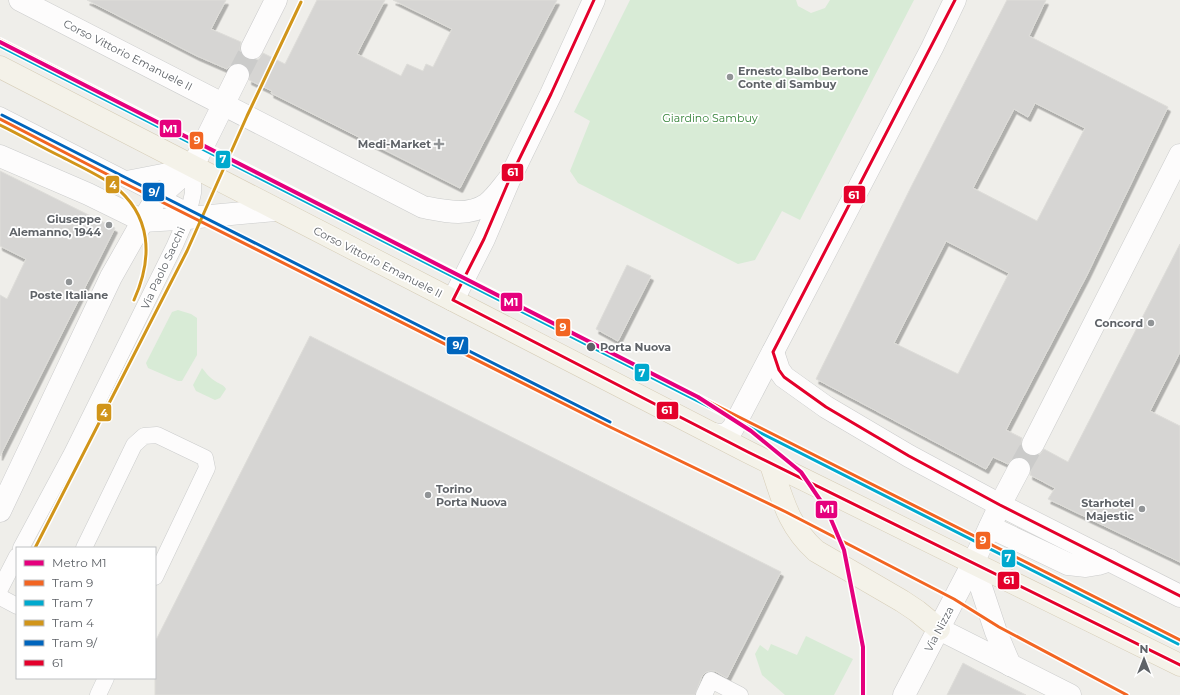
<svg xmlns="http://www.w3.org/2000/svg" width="1180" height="695" font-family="Montserrat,sans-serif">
<defs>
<filter id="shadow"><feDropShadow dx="2.5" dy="4.5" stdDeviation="0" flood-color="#0004"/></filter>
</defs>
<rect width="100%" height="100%" fill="#efeeea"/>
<!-- green -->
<g fill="#d8ebd6">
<path d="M630,0h166l2,6 13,7 14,-5 5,-8h84l-114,220 -18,-9 -27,49 -17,4 -160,-81 -8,-12 20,-50 -16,-9z"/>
<path d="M178,310l13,4 6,4v37l-15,26h-4l-30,-13 -2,-5 26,-51z"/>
<path d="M202,368c4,5 7,9 13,13 4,3 8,3 11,8l-6,9 -5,2 -19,-9 -3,-6z"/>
<path d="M806,636l47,23 -19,36h-49l-23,-20 -7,-21 5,-9 8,6 3,-7 26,11z"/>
</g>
<!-- building -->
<g fill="#d6d5d3" stroke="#deddd9" fill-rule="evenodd" filter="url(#shadow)">
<path d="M87,0h139l-15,29 30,13 -1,6 1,7 6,4 5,1 7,-1 4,-6 22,11 32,-64h68l-28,54 44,22 6,-12 16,7 3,-7 7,3 19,-38 -59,-29h164l-97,188 -189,-95 1,-2 -23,-11 1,-6 -1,-6 -5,-4 -7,-1 -6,2 -4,4 -30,-13z"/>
<path d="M1007,0h39l-17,36 139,71 -81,168 -81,155 16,8 -1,7 1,5 5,5 7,1 6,-2 4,-5 24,13 112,-218v108l-30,59 30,15v136l-132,-63 7,-11 -25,-13 1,-6 -1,-6 -6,-5 -6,-1 -5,1 -5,6 -15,-7 -7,12 -170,-90 95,-192zM1035,103l50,25 -48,93 -64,-33 41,-79 14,8zM946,241l63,32 -51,101 -64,-31z"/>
<path d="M0,171l115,57 -115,228v-161l7,4 19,-40 -26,-13z"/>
<path d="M627,265l24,11 -33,65 -22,-12z"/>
<path d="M310,336l471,236 -54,106 -12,-7h-5l-4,1 -4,4 -7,19h-540v-53z"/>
<path d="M963,663l13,7 50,25h-79z"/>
</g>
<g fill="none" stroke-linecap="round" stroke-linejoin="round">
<!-- street-tunnel -->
<path stroke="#cbcbca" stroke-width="22" stroke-dasharray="22 11" stroke-linecap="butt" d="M1019,469l14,-25"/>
<!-- secondary-tunnel -->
<path stroke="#cbcbca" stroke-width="22" stroke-dasharray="22 11" stroke-linecap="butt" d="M238,75l14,-27"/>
<defs>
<g id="lane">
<path d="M0,115l188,96"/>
<path d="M21,548l51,-95 103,-208 13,-30 5,-22v-27l-67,13"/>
<path d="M84,548l50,-103 10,-9 13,-1 48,23 2,10 -52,109"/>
<path d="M0,589l17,-33"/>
<path d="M0,597l17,9"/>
<path d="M98,695l8,-17"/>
<path d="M704,695l7,-15 29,15"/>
</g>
<g id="street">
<path d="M20,0l403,207c21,4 45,10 64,-3 9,-7 16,-18 23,-26"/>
<path d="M0,156l88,38 55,27 34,-2 98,-9"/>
<path d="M453,300l31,-61 26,-61 41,-84 43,-94"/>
<path d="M773,352l6,18 5,7 42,30 83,49 91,49 180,91"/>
<path d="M714,434c9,2 13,1 19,-6l199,-380 23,-48"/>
<path d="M1033,444l147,-289"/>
<path d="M990,527l78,37 18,2 12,-2 12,-4"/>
<path d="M939,629l131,66"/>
<path d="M1010,665l-14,-33 -23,-69 27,-58 19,-36"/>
</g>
<g id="secondary">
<path d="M252,48l24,-48"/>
<path d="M0,511l111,-234 34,-60 11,-18 37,-33 45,-91"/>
<path d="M904,695l69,-132"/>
</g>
<g id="primary">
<path d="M0,67l748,385 432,213"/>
<path d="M770,462c12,35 17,63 46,89l86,50 15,10 22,18"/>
</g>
</defs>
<!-- lane casing -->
<use href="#lane" stroke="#cbcccc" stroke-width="17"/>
<!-- street casing -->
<use href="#street" stroke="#cbcccc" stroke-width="23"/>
<!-- secondary casing -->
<use href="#secondary" stroke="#cacacb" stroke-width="23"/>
<!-- primary casing -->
<use href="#primary" stroke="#d7ceb8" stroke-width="23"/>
<!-- lane -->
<use href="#lane" stroke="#fdfcfc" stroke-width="16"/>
<!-- street -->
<use href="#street" stroke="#fdfcfc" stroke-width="22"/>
<!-- secondary -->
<use href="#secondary" stroke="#fdfcfc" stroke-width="22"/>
<!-- primary -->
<use href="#primary" stroke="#f4f2e9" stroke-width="22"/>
<defs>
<g id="bus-1">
<path d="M594,0l-43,94 -41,84 -26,61 -31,61 295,152 432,213"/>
<path d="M955,0l-182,352 6,18 5,7 42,30 83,49 91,49 180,91"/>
</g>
</defs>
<!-- bus-1 casing -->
<use href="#bus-1" stroke="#fff" stroke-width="6"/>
<!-- bus-1 -->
<use href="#bus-1" stroke="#e4002b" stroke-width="3"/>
<defs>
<g id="tram-1">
<path d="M0,40l739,377 441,223"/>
<path d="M0,119l124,64 484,243 178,86 168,87 45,28 128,68"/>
</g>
<path id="tram-2" d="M0,46l737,375 441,223"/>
<g id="tram-3">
<path d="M0,125c21,10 41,22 62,32 17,9 35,17 51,28 39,30 40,73 21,115"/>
<path d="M35,548l152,-297 60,-135 54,-114"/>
</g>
<path id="tram-4" d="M2,115l152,77 456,230"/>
</defs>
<!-- tram-1 casing -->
<use href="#tram-1" stroke="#fff" stroke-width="6"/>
<!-- tram-2 casing -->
<use href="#tram-2" stroke="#fff" stroke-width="6"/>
<!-- tram-3 casing -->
<use href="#tram-3" stroke="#fff" stroke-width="6"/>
<!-- tram-4 casing -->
<use href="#tram-4" stroke="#fff" stroke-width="6"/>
<!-- tram-1 -->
<use href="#tram-1" stroke="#f26522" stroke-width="3"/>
<!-- tram-2 -->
<use href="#tram-2" stroke="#00a9ce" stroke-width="3"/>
<!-- tram-3 -->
<use href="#tram-3" stroke="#d1951a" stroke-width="3"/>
<!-- tram-4 -->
<use href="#tram-4" stroke="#0065bd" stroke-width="3"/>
<defs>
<path id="metro-1" d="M0,42l698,355 53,34 50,41 26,38 17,40 19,97v48"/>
</defs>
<!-- metro-1 casing -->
<use href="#metro-1" stroke="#fff" stroke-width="7"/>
<!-- metro-1 -->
<use href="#metro-1" stroke="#e5007d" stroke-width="4"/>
</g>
<!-- markers -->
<g fill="#919496" stroke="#fff" stroke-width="1.5">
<circle cx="730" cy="77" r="4"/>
<path d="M437 138h4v4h4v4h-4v4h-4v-4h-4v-4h4z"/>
<circle cx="109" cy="225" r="4"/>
<circle cx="69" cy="282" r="4"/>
<circle cx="1151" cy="323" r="4"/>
<circle cx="428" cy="495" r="4"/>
<circle cx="1142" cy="509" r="4"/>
</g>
<circle fill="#5f6368" stroke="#fff" stroke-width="1.5" cx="591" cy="347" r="5"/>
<g text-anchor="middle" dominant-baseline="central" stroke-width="3.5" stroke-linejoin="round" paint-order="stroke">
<!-- street labels -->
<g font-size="11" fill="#5f6368" stroke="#fff">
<text transform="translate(128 55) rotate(27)">Corso Vittorio Emanuele II</text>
<text transform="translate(378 262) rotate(27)">Corso Vittorio Emanuele II</text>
<text transform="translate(163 268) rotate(-65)">Via Paolo Sacchi</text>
<text transform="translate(939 629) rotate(-62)">Via Nizza</text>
</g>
<!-- poi labels -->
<g font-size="11" font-weight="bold" fill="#5f6368" stroke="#fff" text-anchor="end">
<text x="738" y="71" text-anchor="start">Ernesto Balbo Bertone<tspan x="738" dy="13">Conte di Sambuy</tspan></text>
<text x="431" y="144">Medi-Market</text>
<text x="101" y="219">Giuseppe<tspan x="101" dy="13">Alemanno, 1944</tspan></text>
<text x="69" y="295" text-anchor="middle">Poste Italiane</text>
<text x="1143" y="323">Concord</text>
<text x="436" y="489" text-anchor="start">Torino<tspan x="436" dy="13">Porta Nuova</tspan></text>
<text x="1134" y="503">Starhotel<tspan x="1134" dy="13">Majestic</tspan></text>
</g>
<!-- park labels -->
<g font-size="11" fill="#348238" stroke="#fff">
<text x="710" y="118">Giardino Sambuy</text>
</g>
<!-- stop labels -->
<g font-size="11" font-weight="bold" fill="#5f6368" stroke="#fff" text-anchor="start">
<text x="600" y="347">Porta Nuova</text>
</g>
</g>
<g stroke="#fff" stroke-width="1.5">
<rect x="159" y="119" width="23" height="19" rx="4" fill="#e5007d"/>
<rect x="189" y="131" width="15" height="19" rx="4" fill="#f26522"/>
<rect x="215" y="150" width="16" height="19" rx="4" fill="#00a9ce"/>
<rect x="501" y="163" width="23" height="19" rx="4" fill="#e4002b"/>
<rect x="105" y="175" width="15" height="19" rx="4" fill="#d1951a"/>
<rect x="142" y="182" width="23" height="20" rx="4" fill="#0065bd"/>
<rect x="843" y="185" width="23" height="19" rx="4" fill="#e4002b"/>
<rect x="500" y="292" width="23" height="20" rx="4" fill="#e5007d"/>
<rect x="555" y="318" width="16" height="19" rx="4" fill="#f26522"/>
<rect x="446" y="336" width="23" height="19" rx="4" fill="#0065bd"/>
<rect x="634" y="363" width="16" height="19" rx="4" fill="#00a9ce"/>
<rect x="656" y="401" width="23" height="19" rx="4" fill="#e4002b"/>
<rect x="96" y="403" width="16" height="19" rx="4" fill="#d1951a"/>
<rect x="815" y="500" width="23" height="19" rx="4" fill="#e5007d"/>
<rect x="975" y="531" width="16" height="19" rx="4" fill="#f26522"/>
<rect x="1001" y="549" width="15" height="19" rx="4" fill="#00a9ce"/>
<rect x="997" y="571" width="23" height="19" rx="4" fill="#e4002b"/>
</g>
<g font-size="11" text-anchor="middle" font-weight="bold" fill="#fff">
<text x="170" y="133">M1</text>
<text x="197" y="144">9</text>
<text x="223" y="163">7</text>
<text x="513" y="176">61</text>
<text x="113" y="189">4</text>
<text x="154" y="196">9/</text>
<text x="854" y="199">61</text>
<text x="511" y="306">M1</text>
<text x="563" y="331">9</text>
<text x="458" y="349">9/</text>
<text x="642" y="377">7</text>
<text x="667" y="414">61</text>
<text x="104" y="417">4</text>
<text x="827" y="513">M1</text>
<text x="983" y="544">9</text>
<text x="1008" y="562">7</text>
<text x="1009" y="584">61</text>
</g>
<!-- legend -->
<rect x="16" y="547" width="140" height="132" fill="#ffffff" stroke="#bfc1c3"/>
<rect x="24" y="560" width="20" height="6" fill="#e5007d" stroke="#bfc1c3"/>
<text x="52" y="567" font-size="12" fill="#5f6368">Metro M1</text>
<rect x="24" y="580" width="20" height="6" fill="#f26522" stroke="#bfc1c3"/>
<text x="52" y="587" font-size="12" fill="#5f6368">Tram 9</text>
<rect x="24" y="600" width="20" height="6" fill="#00a9ce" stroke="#bfc1c3"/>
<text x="52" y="607" font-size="12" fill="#5f6368">Tram 7</text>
<rect x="24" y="620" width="20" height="6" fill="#d1951a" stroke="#bfc1c3"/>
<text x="52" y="627" font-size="12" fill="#5f6368">Tram 4</text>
<rect x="24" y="640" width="20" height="6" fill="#0065bd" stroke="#bfc1c3"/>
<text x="52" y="647" font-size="12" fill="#5f6368">Tram 9/</text>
<rect x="24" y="660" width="20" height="6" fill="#e4002b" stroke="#bfc1c3"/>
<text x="52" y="667" font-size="12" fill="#5f6368">61</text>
<!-- north arrow -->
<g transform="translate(1144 659)" stroke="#ffffff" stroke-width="3" paint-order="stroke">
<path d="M0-3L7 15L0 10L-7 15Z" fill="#5f6368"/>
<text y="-6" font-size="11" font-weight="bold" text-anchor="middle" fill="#5f6368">N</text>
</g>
</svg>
